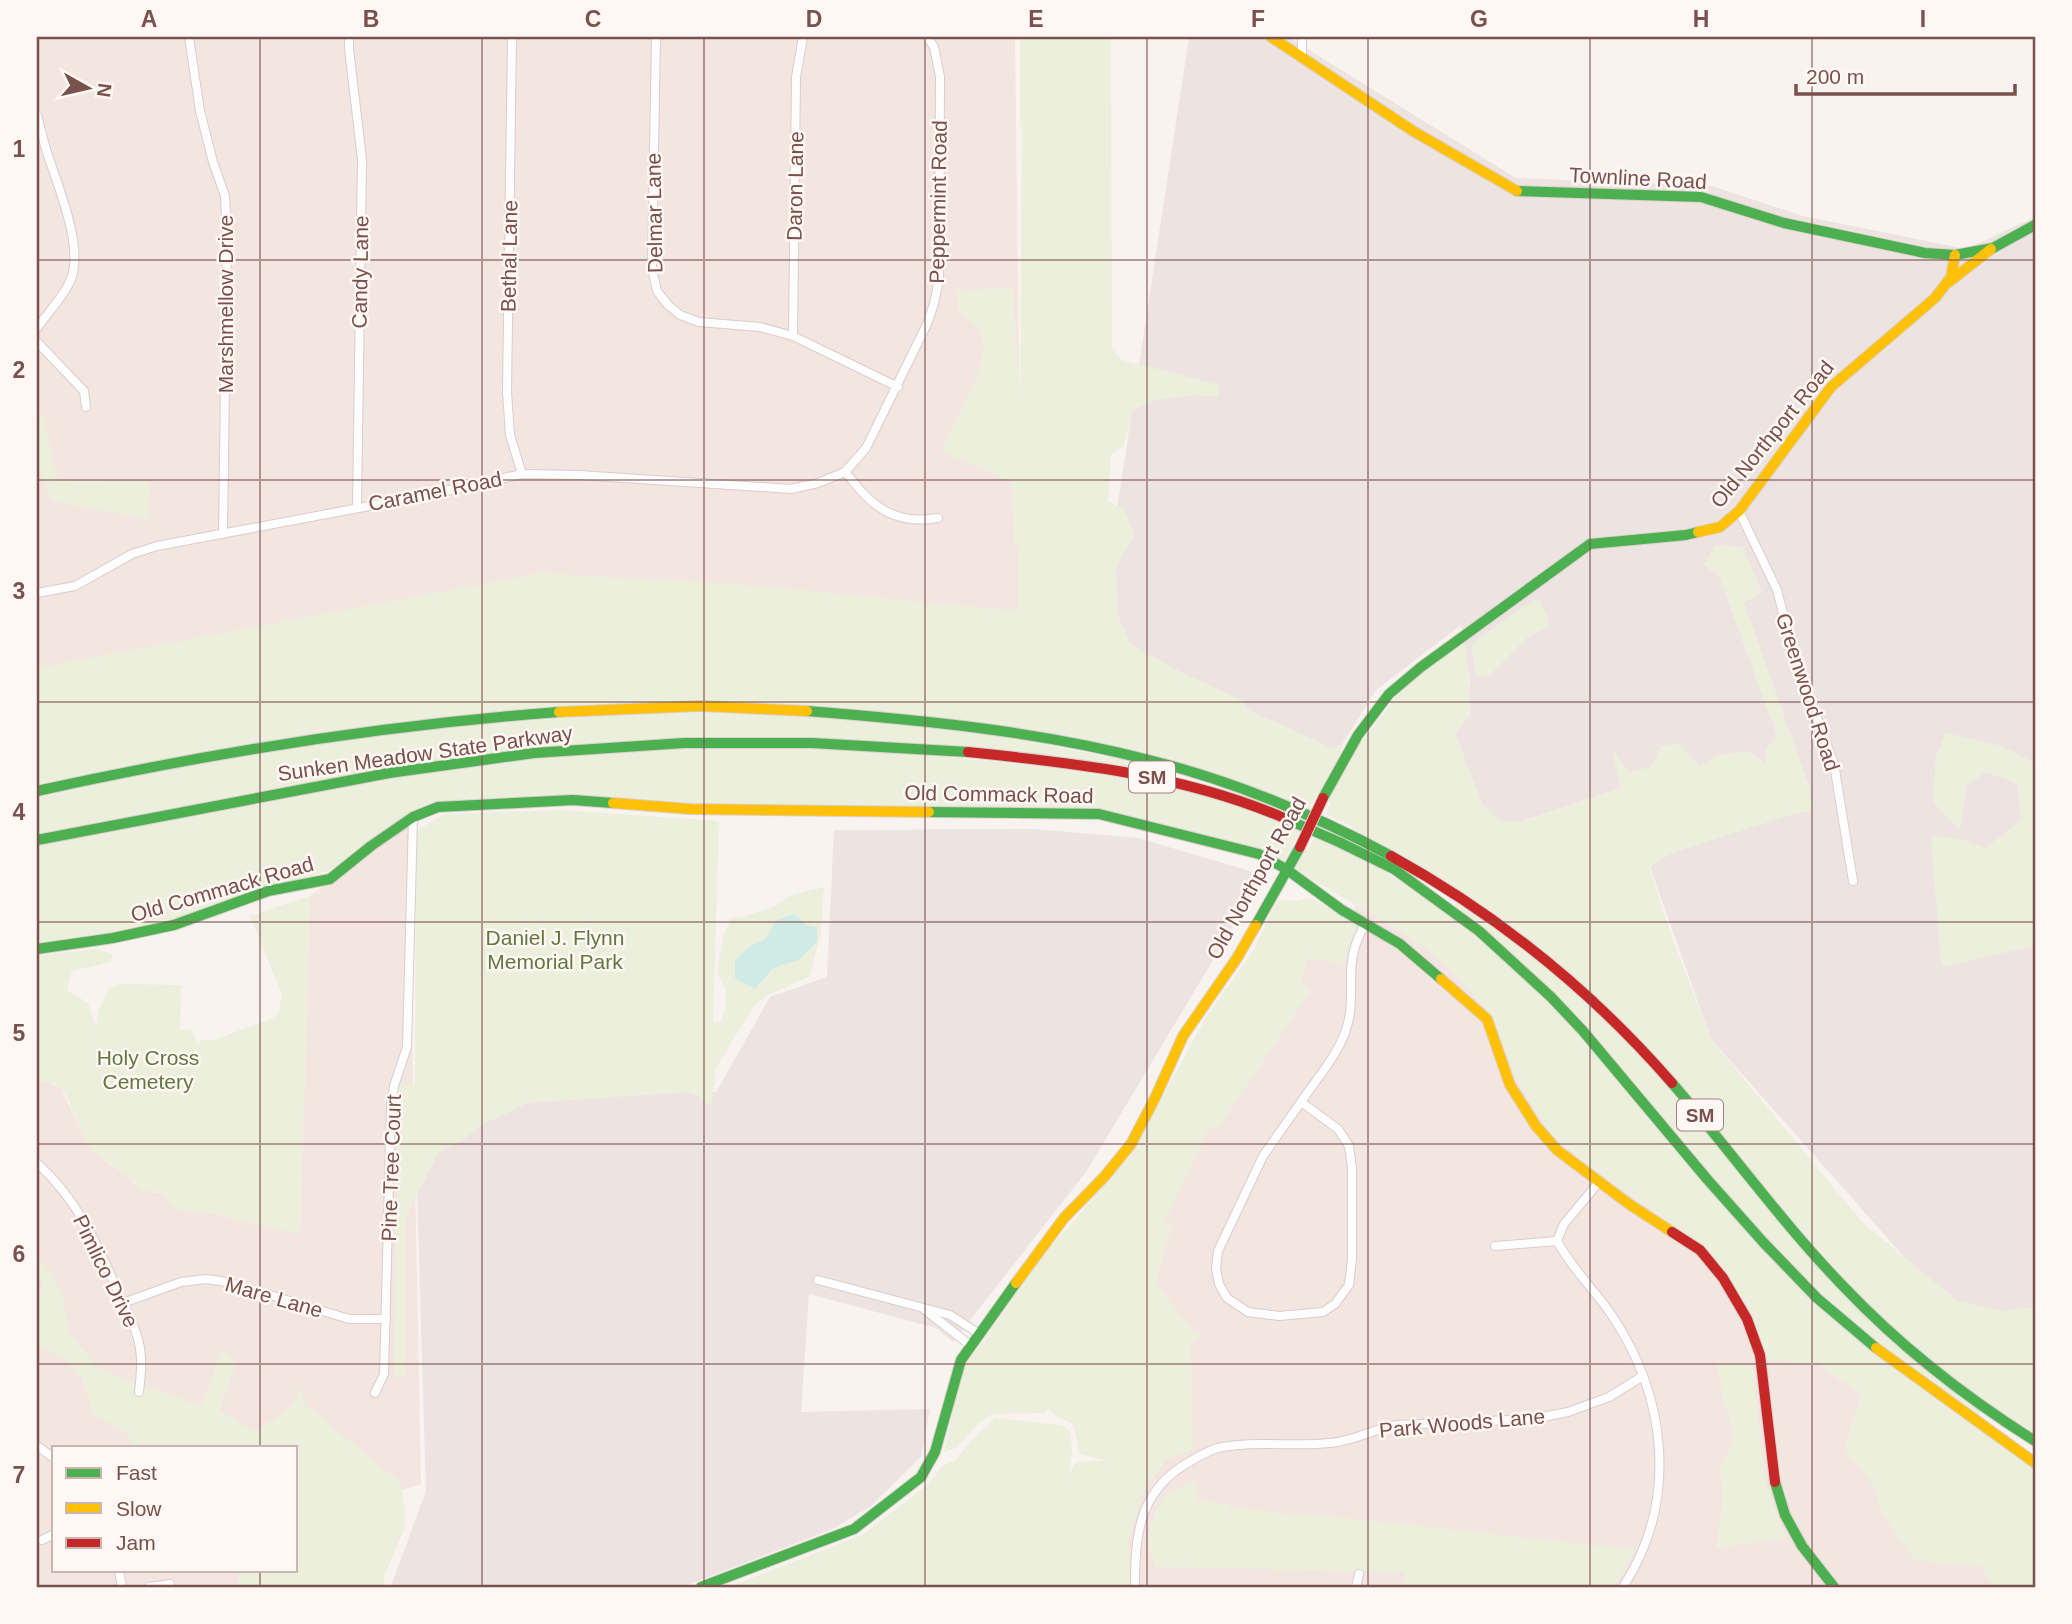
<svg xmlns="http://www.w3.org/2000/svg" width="2072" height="1624" font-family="Helvetica,sans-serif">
<rect width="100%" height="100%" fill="#f9f3f0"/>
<!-- residential -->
<g fill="#f3e5e0">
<path d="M37,37h978l7,587 -985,55z"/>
<path d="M408,826l13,658 -58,19 -67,-56h-242v123h186l7,17h-210v-506l10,1 14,7 27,56 17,16 22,14 6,8 22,10 8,-1 8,13 13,6 32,3 84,20 10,-338z"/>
<path d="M1365,891l149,125 67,144 114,80 21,24 30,43 20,52 51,5 44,30 160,193h-954l110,-211 -21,-95 15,-54 -8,-3 47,-99 97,-166 31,-24z"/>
</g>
<!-- industrial -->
<g fill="#ede4e2">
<path d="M1189,37h94l10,3 223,138 196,8 91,30 163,33 69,-32v1090l-31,4h-52l-241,-272 -89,-251 -106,35 -17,-3 -16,-14 -28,-72 15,-51 -9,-58 -85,65 -41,66 -245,-70z"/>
<path d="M1034,829l104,9 126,37 -178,297 -133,170 -17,-14 -127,-34 -8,118 129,-3 -9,48 -50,49 -36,22 -153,59h-289l-1,-4 34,-92 -12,-398 302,-1 54,-95 57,-20 7,-147z"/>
</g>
<!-- green -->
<g fill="#ebefdb" fill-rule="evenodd">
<path d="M1020,37h91l1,312 10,11 98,25 -3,12 -21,-2 -42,5 -21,10 -10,37 -12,7 -3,47 16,9 11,24 -19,34 2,47 12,28 43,25 70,33 4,8 87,40 4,-4 4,2 -4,14 -18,34 -3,-2 -8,17 -292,-82 -429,-24 -551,82v-118l503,-95 207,12 271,26 1,-67 -4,5 -4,-67 -70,-31 38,-79 5,-23 -5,-22 -22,-15v-22l56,-2 7,107 2,-276 -2,13z"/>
<path d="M37,408l5,6 16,66 92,2 -2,37 -96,-18 -15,-35z"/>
<path d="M1715,545l28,2 19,45 -18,11 64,180 5,27 -26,6 -114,37 -24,14 24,73 38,99 152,184 95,78 46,10 31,-4v126l-52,-32 -54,-40 -62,-58 -307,-339 -209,-135 1,-3 -27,-12 6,-11 -3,-2 23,-45 55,-72 57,-43 3,5 5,68 -16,20 28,71 16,15 18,3 104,-35 -9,-39 17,23 22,-5 10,-21 17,-3 22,23 15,-10 34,-5 17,14v-17l11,-12 -58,-160 -15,-11z"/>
<path d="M1534,599l5,1 9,17v9l-21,12 -36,36 -11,3 -5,-6 -4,-27z"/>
<path d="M661,712l144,3 179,18 171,33v6l-97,-17 -462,-12 -559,90v-38l182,-39 198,-28z"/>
<path d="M1946,733l56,13 33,17v183l-94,21 -10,-131 30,3 24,9 36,-28 -4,-36 -31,-12 -19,13 -7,45 -27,-28 3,-46z"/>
<path d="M714,746l153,3 252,25 98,23 84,31 -16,32 -22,-8 -175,-43 -383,-4 -234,-5 -60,16 -81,54 -152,50 -37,8 -104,14v-99l365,-67 162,-21z"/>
<path d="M560,810l159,11 -6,202 8,-2 5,-15 -1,-18 -8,-15 6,-36 8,-19 15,-2 30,-10 15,-11 33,-8 -3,45 -11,44 -44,20 -13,11 -37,61 -5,38 -20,-14 -165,11 -20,11 -21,9 -22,17 -25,13 -33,66v158h-11l4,-290 17,-3 1,-253 28,-17zM766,938l51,4 -18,18 -26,8 -26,-20z"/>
<path d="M1316,834l34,17 68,41 56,40 65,59 265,298 231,178v120h-41l-14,-21 -66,-6 -32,-47 -7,-25 -31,-40 17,-54 -44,-30 -51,-5 -20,-52 -30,-43 -21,-24 -114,-80 -30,-26 -27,-41 -39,-85 -27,-31 -25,-23 -45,-30 -89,-52 -3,-5 9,-17 2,1z"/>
<path d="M310,896l-10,339 -84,-21 -32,-3 -13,-6 -8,-13c-22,1 -22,-4 -37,-17 -12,-11 -29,-17 -38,-31 -10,-14 -16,-42 -26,-54 -6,-7 -17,-8 -25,-9v-125l59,-7 17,5 -2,8 -39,9 -5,19 21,13 8,24 2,-16 11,-22 12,-5 60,1 -1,44 12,1 6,15 2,-5h14l57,-21 7,-5 4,-19 -32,-79z"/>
<path d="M1311,898l49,27 -8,13 -8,25 -37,-4 -6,26 10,5 -95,141 -6,-5 -46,97 8,3 -16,56 38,52 8,-2 -11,13 2,105 -27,10 -24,35 -14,47 2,45h-401l133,-52 67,-51 14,-19 13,-5 15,-19 24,-23 67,7 9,7 1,23 -4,23 6,-14 11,-3h24l-29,-7 -7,-30 -19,-9 -6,-7 -3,5 -53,1 -14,10 -22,24 -12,4 19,-87 17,-19 65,-95 25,-25 67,-82 69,-127 47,-66 19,-40 7,-11 18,1z"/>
<path d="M1458,900l120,92 84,86 105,126 214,207 -3,6 -81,-60 -51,-41 -46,-44 -51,-52 -47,-54 -247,-260z"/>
<path d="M37,1254l25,38 7,42 31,35 101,37 21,-56 14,14 -16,46 35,22 38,-27 10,-20v18l97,79 5,25v20l-21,50 1,10h-146v-17h57v-123h-162l-8,-14 -32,-18c-14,-41 -13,-54 -57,-69v-49l6,-12 -6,-10z"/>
<path d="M1747,1363l6,6 12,113 21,56 -70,10 7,-53 -4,-28c22,-31 12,-37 4,-69 -3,-11 -4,-23 -7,-34z"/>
<path d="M1195,1481l4,20 32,3 -2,4 156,14 250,28 -17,31 -6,6h-208v-15l-249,-5 -9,-26 8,-27 12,-20z"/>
</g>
<!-- water -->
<path fill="#d0ebe6" d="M794,914l12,11 11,2v15l-18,18 -26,8 -18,21 -20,-11v-17l12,-13 19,-10 10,-17z"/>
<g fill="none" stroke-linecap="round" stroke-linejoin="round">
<defs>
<g id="street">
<path d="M189,37l11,74 13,51 12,34 2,38 -4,300"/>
<path d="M349,37v12l13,110 -5,348"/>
<path d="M512,37l-5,355 3,43 12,39"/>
<path d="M656,37l-4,231 5,23 11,14 12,10 19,7 61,5 33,9 105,51"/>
<path d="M1302,56v-19"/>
<path d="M37,115c3,12 6,25 10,37 10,33 37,93 24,127 -7,18 -23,33 -34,49"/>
<path d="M793,336l3,-259 7,-40"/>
<path d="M37,342l47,49 2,16"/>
<path d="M845,472c6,6 11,14 18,21 21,23 45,30 75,25"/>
<path d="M1739,511l38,79 18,69 39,105 19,117"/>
<path d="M37,593l38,-7 57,-32 25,-8 271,-51 94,-21 57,1 212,14 27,-6 27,-11 21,-24 61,-124 7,-20 5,-25 1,-202 -6,-30 -7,-10"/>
<path d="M1301,1102l37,27 11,17 3,22v91l-3,26 -14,19 -12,8 -44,4 -31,-4 -21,-14 -8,-14 -3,-16 2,-17 45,-95z"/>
<path d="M1301,1102c16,-24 40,-50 47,-79 7,-25 -1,-52 7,-76 2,-8 7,-17 11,-25"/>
<path d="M37,1163c40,36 61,82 82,131 6,14 15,30 19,45 5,18 3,35 1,53"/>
<path d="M1599,1182l-35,42 -7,17c15,28 36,47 54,73 56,83 68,187 12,273"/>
<path d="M1495,1246l62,-5"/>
<path d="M818,1280l132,35 28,18"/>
<path d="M123,1303l58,-21 25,-3 21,3 122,37h37"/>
<path d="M924,1309l46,36"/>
<path d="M375,1393l9,-19 7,-268 3,-20 13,-39 6,-230"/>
<path d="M37,1446l17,12"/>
<path d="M42,1540l12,-6"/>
<path d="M119,1570l3,17"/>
<path d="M149,1587l21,-3"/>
<path d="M1135,1587c0,-50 3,-93 49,-122 11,-6 22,-14 34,-17 36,-8 75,-1 112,-5 24,-2 43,-14 67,-18l135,-6 36,-7 41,-15 34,-21"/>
<path d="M1356,1587l3,-13"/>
</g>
<g id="fast">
<path d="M1517,191l184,6 83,26 141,30 30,2 38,-7 42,-23"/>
<path d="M807,711c114,9 231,20 342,49 84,21 166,55 242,96"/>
<path d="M37,791c172,-38 346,-66 522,-79"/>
<path d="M1323,798l35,-63 31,-41 32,-27 169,-123 96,-9 12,-3"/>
<path d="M929,812l170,2 160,40 27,15 56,41 58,34 41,35"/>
<path d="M1284,818l55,24 55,27 85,62 72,66 32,34 124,148 56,63 54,56 59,50"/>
<path d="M37,840l352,-67 145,-20 150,-10h128l156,9"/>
<path d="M1256,925l44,-78"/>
<path d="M37,949l76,-11 61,-13 94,-34 62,-12 41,-33 42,-29 25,-10 135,-7 40,3"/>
<path d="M1672,1083c58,67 110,140 172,204 57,60 121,110 191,154"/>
<path d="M1775,1482l10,33 17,31 32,41"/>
<path d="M701,1587l153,-58 67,-52 14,-25 26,-92 55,-77"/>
</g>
<g id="slow">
<path d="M1271,37l142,94 104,60"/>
<path d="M1949,282l42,-33"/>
<path d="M1698,532l22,-5 19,-16 92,-124 104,-89 16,-21 4,-22"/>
<path d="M559,712l141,-6 107,5"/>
<path d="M613,803l77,6 239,3"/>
<path d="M1441,979l46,40 23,66 26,41 21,24 72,54 43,28"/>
<path d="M1016,1283l48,-65 41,-42 26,-32 24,-46 28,-62 54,-78 19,-33"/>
<path d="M1876,1348l159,115"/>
</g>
<g id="jam">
<path d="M968,752c108,11 216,23 316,66"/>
<path d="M1391,856c107,59 201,135 281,227"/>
<path d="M1672,1232l28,18 23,28 24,41 13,36 15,127"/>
</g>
</defs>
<!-- street casing -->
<use href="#street" stroke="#d9cecc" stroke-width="10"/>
<!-- fast casing -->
<use href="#fast" stroke="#dad0cd" stroke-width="12"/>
<!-- slow casing -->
<use href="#slow" stroke="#dad0cd" stroke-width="12"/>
<!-- jam casing -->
<use href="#jam" stroke="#dad0cd" stroke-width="12"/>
<!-- street -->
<use href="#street" stroke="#fefdfd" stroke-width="8"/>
<!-- fast -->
<use href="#fast" stroke="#4caf50" stroke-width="10"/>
<!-- slow -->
<use href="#slow" stroke="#ffc107" stroke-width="10"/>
<!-- jam -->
<use href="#jam" stroke="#c62828" stroke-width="10"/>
<defs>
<path id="jam-bridge" d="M1300,847l23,-49"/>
</defs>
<!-- jam-bridge casing -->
<use href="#jam-bridge" stroke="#dad0cd" stroke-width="12" stroke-linecap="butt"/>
<!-- jam-bridge -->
<use href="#jam-bridge" stroke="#c62828" stroke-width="10"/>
</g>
<!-- grid -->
<path fill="none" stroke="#79514d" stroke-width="2" stroke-opacity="0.55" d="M260,37v1410M482,37v1550M704,37v1550M925,37v1550M1147,37v1550M1368,37v1550M1590,37v1550M1812,37v1550M37,260h1998M37,480h1998M37,702h1998M37,922h1998M37,1144h1998M37,1364h1998M260,1570v17"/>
<g text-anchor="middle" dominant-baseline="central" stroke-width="5" stroke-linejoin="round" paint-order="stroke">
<!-- shield labels -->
<g fill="#fff7f3" stroke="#a1837f" stroke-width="2">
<rect x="1129" y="761.5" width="46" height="31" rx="5"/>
<rect x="1677" y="1099.5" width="46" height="31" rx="5"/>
</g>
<g font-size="19" font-weight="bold" fill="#79514d">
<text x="1152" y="777">SM</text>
<text x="1700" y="1115">SM</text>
</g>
<!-- street labels -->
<g font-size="21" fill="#79514d" stroke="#fff7f3">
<text transform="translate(1638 178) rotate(3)">Townline Road</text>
<text transform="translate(795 186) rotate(-89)">Daron Lane</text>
<text transform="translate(938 202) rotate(-89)">Peppermint Road</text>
<text transform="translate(654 213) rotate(-91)">Delmar Lane</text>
<text transform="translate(509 256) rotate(-89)">Bethal Lane</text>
<text transform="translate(360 272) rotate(-89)">Candy Lane</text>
<text transform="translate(225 304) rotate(-90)">Marshmellow Drive</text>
<text transform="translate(1772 434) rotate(-51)">Old Northport Road</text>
<text transform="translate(435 491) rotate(-11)">Caramel Road</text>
<text transform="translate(1808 692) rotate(72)">Greenwood Road</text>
<text transform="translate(425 753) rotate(-8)">Sunken Meadow State Parkway</text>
<text transform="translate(999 794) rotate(1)">Old Commack Road</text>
<text transform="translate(1256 878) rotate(-61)">Old Northport Road</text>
<text transform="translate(222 889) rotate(-16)">Old Commack Road</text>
<text transform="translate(391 1168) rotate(-88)">Pine Tree Court</text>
<text transform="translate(106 1271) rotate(64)">Pimlico Drive</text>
<text transform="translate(274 1297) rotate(16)">Mare Lane</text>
<text transform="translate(1462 1423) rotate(-5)">Park Woods Lane</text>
</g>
<!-- park labels -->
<g font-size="21" fill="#617941" stroke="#fff7f3">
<text x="555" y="937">Daniel J. Flynn<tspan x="555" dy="24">Memorial Park</tspan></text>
<text x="148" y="1057">Holy Cross<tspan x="148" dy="24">Cemetery</tspan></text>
</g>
</g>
<!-- border -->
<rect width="2072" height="1624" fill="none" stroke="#fff7f3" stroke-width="77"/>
<!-- legend -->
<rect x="52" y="1446" width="245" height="126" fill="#fff7f3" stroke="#c9b5b1" stroke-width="2"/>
<rect x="66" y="1468" width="35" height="10" fill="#4caf50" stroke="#c9b5b1" stroke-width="2"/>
<text x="116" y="1480" font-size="21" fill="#79514d">Fast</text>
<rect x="66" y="1503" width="35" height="10" fill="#ffc107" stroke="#c9b5b1" stroke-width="2"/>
<text x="116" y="1516" font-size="21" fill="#79514d">Slow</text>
<rect x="66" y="1538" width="35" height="10" fill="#c62828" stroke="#c9b5b1" stroke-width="2"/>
<text x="116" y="1550" font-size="21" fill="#79514d">Jam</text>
<!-- north arrow -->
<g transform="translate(88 88) rotate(98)" stroke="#fff7f3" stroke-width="5" paint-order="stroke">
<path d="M0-5L12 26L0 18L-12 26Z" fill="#79514d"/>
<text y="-10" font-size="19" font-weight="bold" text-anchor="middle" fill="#79514d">N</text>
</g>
<!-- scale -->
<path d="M1796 84v10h219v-10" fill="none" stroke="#79514d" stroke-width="3.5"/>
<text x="1806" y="84" font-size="21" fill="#79514d" stroke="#fff7f3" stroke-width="5" paint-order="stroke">200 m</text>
<rect x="38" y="38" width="1996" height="1548" fill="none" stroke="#79514d" stroke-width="2.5"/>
<g font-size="23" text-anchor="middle" font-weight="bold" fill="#79514d">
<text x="149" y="27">A</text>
<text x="371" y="27">B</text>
<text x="593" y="27">C</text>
<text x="814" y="27">D</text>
<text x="1036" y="27">E</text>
<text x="1258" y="27">F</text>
<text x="1479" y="27">G</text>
<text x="1701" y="27">H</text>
<text x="1923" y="27">I</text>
<text x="19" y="157">1</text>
<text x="19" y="378">2</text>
<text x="19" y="599">3</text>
<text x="19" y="820">4</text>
<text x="19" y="1041">5</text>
<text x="19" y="1262">6</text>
<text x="19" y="1483">7</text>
</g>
</svg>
